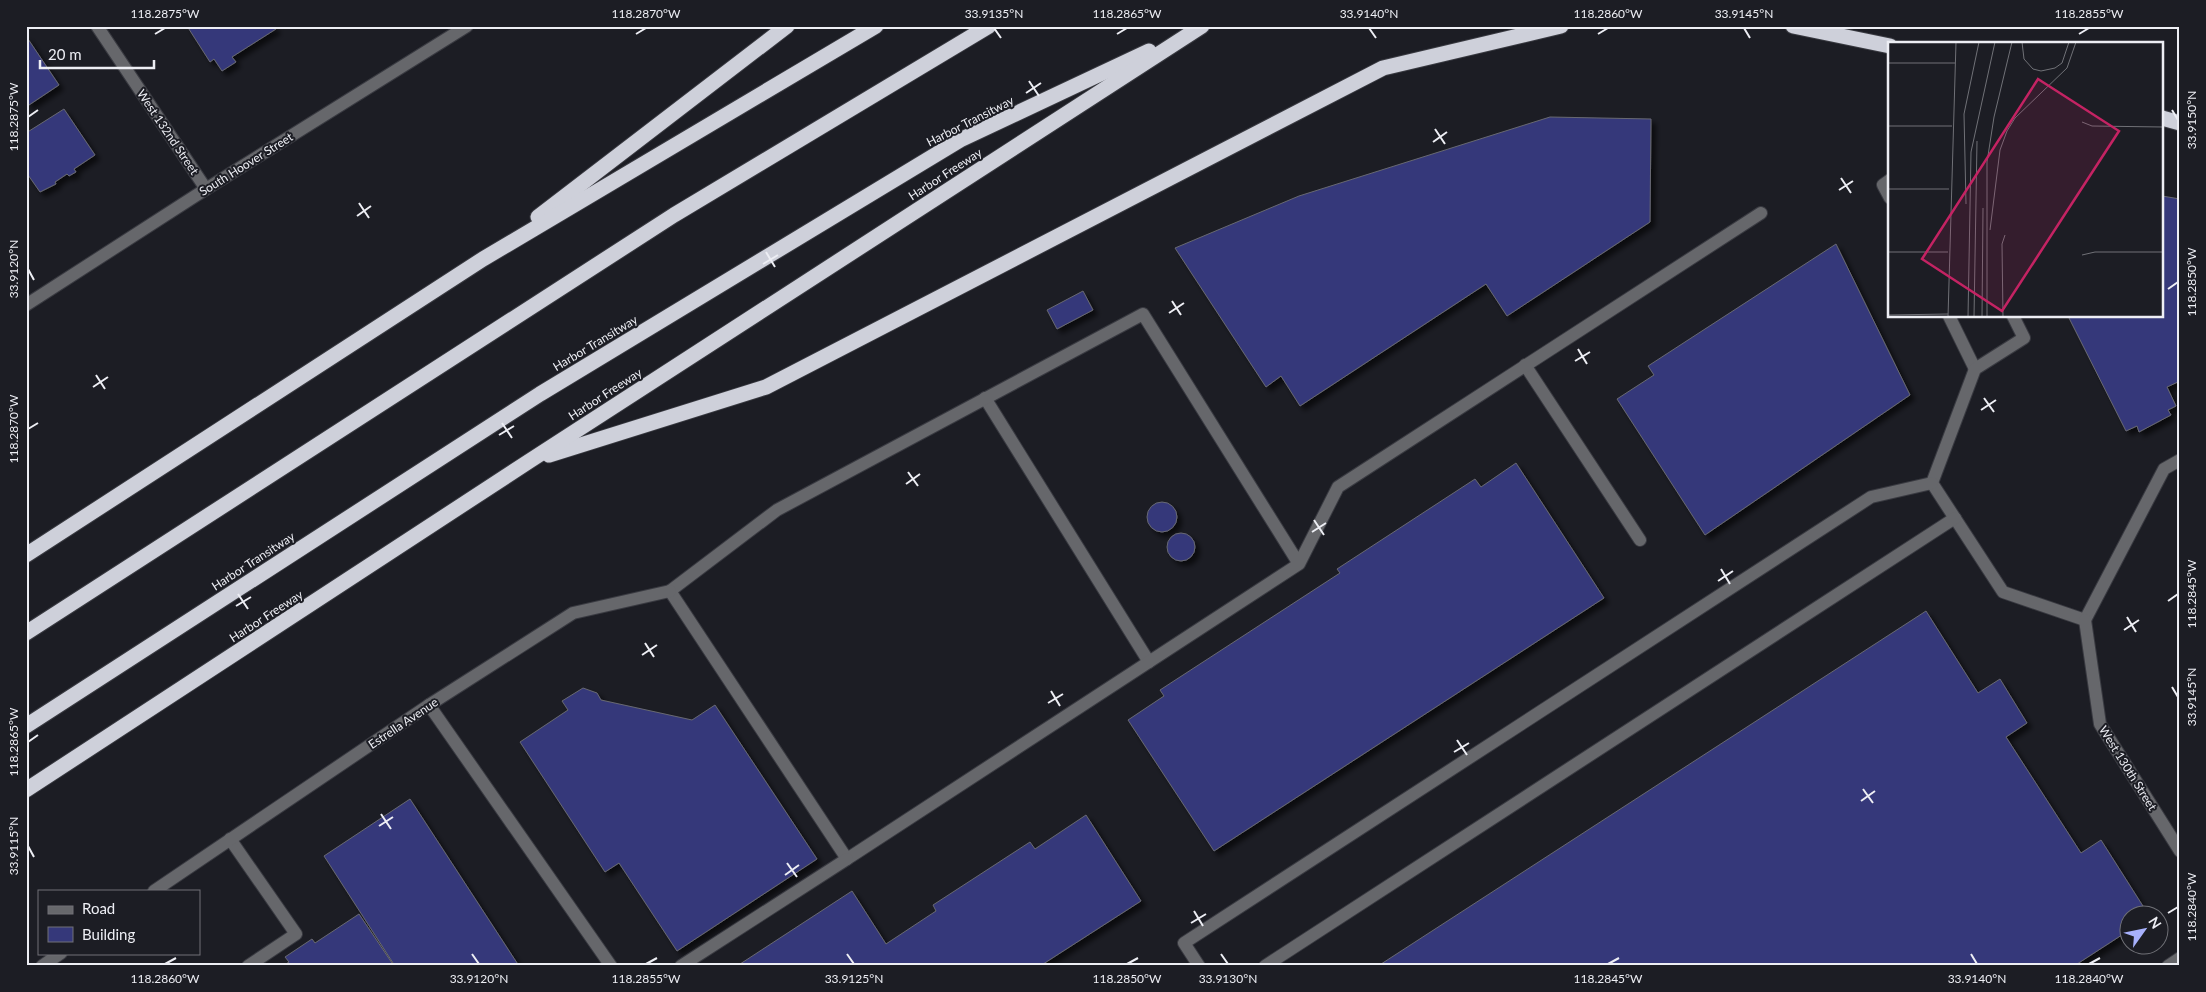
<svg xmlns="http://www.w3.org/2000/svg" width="2206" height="992" font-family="Lato,sans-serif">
<defs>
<filter id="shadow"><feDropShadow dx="4.5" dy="4.5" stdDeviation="2.5" flood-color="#0009"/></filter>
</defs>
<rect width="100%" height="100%" fill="#1c1d24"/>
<!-- building -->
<g fill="#35387a" stroke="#686972" filter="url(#shadow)">
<path d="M187,26h87l2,3 -44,28 4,5 -14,9 -8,-12 -4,3z"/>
<path d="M26,36l33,49 -30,20 -3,-5z"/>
<path d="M64,109l31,46 -21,14 2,3 -7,4 -2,-2 -12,8 1,2 -16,8 -14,-20v-39z"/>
<path d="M1550,117l101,2 -1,103 -143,94 -21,-32 -186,122 -19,-30 -15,11 -91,-139 124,-52z"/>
<path d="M2162,196l18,3v182l-13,6 9,19 -8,4 3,5 -32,17 -2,-6 -11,5 -58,-115h94z"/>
<path d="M1836,244l74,151 -205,140 -88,-136 37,-24 -6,-9z"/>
<path d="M1083,291l10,19 -36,19 -10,-19z"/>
<path d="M1516,463l88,135 -390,253 -86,-131 36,-24 -4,-6 180,-117 -3,-4 138,-90 6,8z"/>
<circle cx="1162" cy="517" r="15"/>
<circle cx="1181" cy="547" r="14"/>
<path d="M1926,611l52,82 22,-14 27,44 -21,14 75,116 20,-13 47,74h-20v17l-54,35h-696z"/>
<path d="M583,688l14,5 4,7 91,20 23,-15 102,154 -140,92 -58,-88 -14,9 -85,-130 48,-32 -6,-9z"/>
<path d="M410,799l109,167h-124l-71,-110z"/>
<path d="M1086,815l55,86 -101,65h-303l115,-75 34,53 50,-33 -3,-6 97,-63 5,7z"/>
<path d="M359,914l35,52h-111l6,-4 -4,-5 27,-18 3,4z"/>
</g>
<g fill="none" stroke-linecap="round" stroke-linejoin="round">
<defs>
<g id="service">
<path d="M1890,180l-7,5 7,13"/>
<path d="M1949,316l26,53"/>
<path d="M2013,316l11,22 -49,31 -43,114 71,109 82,28 79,-151 16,-9"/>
<path d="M1525,365l115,175"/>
<path d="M985,398l164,264"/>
<path d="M1299,564l-156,-250 -366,196 -107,81 177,268 452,-295 39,-77 423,-274"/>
<path d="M429,705l182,261"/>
<path d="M230,839l66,95 -48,32"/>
<path d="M681,966l166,-107"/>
<path d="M1199,966l-15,-23 687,-446 61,-14"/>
<path d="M1265,966l690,-448"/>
<path d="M2168,966l12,-8"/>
</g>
<g id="minor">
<path d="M97,26l109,163"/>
<path d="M26,305l180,-116 261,-163"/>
<path d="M2085,620l15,104 80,127"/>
<path d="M154,891l275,-186 144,-92 97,-22"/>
<path d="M42,966l19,-13"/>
</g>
<g id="motorway">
<path d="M1793,26l97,20"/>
<path d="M2162,118l18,5"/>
<path d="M538,217l249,-191"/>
<path d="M549,455l217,-68 617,-319 178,-42"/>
<path d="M26,555l457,-296 393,-233"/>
<path d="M26,633l648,-418 315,-189"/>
<path d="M26,726l514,-332 420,-254 189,-89"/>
<path d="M26,790l505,-330 671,-434"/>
</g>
</defs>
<!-- service casing -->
<use href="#service" stroke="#393a41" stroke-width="14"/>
<!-- minor casing -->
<use href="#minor" stroke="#393a41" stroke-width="14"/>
<!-- motorway casing -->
<use href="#motorway" stroke="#393a41" stroke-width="17"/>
<!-- service -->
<use href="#service" stroke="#66676b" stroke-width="12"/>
<!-- minor -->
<use href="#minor" stroke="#66676b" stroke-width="12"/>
<!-- motorway -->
<use href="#motorway" stroke="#ced0da" stroke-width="15"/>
</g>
<!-- ticks -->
<path fill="none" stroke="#edeef4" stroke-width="2" d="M994,28l7,10M1369,28l7,10M1744,28l6,10M155,34l10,-6M636,34l10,-6M1117,34l10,-6M1598,34l10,-6M2079,34l10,-6M1029,81l10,15M1026,93l15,-10M2172,110l6,10M28,117l10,-7M1435,129l10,15M1433,142l14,-10M1841,178l10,15M1839,190l14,-9M359,203l10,15M357,216l14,-10M766,252l9,15M763,264l15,-9M28,269l6,11M2168,289l10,-7M1172,301l9,14M1169,313l15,-10M1578,349l9,15M1575,361l15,-9M96,375l9,14M93,387l15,-10M1984,398l10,14M1981,410l15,-10M502,423l10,15M28,429l10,-6M499,435l15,-9M908,472l10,14M906,484l14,-10M1314,520l10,15M1312,532l14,-9M1721,569l9,15M1718,581l15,-10M238,594l10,15M2168,601l10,-7M236,606l15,-9M2127,617l9,15M2124,630l15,-10M645,643l9,14M642,655l15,-10M2172,687l6,10M1051,691l9,15M1048,703l15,-9M1457,740l10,15M28,742l10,-7M1454,752l15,-9M1863,789l10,14M1861,801l14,-10M381,814l10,15M379,826l14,-9M28,846l6,11M787,863l10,14M785,875l14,-10M1194,911l9,15M2168,913l10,-6M1191,923l15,-9M472,954l7,10M847,954l7,10M1221,954l7,10M1971,954l6,10M165,964l11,-6M646,964l11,-6M1127,964l11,-6M1608,964l11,-6M2089,964l11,-6"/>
<g text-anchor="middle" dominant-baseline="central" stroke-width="4" stroke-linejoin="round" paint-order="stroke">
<!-- street labels -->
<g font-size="12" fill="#edeef4" stroke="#1c1d24">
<text transform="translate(970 121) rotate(-27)">Harbor Transitway</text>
<text transform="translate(168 132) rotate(56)">West 132nd Street</text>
<text transform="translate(246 164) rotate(-32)">South Hoover Street</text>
<text transform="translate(945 174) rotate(-33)">Harbor Freeway</text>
<text transform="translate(595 343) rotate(-31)">Harbor Transitway</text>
<text transform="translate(605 394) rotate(-33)">Harbor Freeway</text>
<text transform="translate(253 561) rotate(-33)">Harbor Transitway</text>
<text transform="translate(266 616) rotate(-33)">Harbor Freeway</text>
<text transform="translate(403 723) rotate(-34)">Estrella Avenue</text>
<text transform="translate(2128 768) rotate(58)">West 130th Street</text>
</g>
</g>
<!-- overview -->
<g transform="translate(1888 42)">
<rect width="275" height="275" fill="#1c1d24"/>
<path fill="none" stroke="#707177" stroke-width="1" d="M134,0l2,17 9,10 8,2 14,-3 7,-5 7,-21M0,21h67M194,80l10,4 71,1M0,84h64M0,147h61M78,162l-2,-90 15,-72M102,188l10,-80 7,-19 8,-13 52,-50 9,-26M0,210h60M194,213l13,-3h68M0,273l60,-1M60,275l8,-275M80,275l3,-165 24,-110M86,275l3,-176M94,275l1,-109M99,275v-155l7,-45 18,-75M115,275l-1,-73 3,-9"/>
<path fill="#c42363" fill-opacity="0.15" stroke="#c42363" stroke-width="2.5" d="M150,37l81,52 -117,180 -80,-52z"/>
<rect width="275" height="275" fill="none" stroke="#edeef4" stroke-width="2.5"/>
</g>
<!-- border -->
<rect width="2206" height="992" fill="none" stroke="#1c1d24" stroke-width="55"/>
<!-- legend -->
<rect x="38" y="890" width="162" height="65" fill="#1c1d24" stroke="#707177"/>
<rect x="48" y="906" width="25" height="8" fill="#66676b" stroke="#707177"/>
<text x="82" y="914" font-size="15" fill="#edeef4">Road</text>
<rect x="48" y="927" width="25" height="15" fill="#35387a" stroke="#707177"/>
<text x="82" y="940" font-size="15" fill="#edeef4">Building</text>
<!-- north arrow -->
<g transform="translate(2144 930) rotate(57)"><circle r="24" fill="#1c1d24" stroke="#707177"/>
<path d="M0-4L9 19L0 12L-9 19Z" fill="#a7b1fc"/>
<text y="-8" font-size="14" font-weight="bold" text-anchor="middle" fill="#edeef4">N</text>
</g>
<!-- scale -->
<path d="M40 60v8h114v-8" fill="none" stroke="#edeef4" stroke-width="2.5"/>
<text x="48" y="60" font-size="15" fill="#edeef4" stroke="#1c1d24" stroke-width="4" paint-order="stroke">20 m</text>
<rect x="28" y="28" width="2150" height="936" fill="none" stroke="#edeef4" stroke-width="2"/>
<g font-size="12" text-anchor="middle" fill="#edeef4">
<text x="165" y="18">118.2875°W</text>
<text x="646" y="18">118.2870°W</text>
<text x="994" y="18">33.9135°N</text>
<text x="1127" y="18">118.2865°W</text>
<text x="1369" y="18">33.9140°N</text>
<text x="1608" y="18">118.2860°W</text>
<text x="1744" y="18">33.9145°N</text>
<text x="2089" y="18">118.2855°W</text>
<text transform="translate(14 117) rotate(-90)" y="4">118.2875°W</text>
<text transform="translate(2192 120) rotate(-90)" y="4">33.9150°N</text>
<text transform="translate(14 269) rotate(-90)" y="4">33.9120°N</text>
<text transform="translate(2192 282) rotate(-90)" y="4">118.2850°W</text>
<text transform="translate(14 429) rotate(-90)" y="4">118.2870°W</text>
<text transform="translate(2192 594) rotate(-90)" y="4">118.2845°W</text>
<text transform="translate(2192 697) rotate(-90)" y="4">33.9145°N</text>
<text transform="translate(14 742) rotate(-90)" y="4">118.2865°W</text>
<text transform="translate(14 846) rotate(-90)" y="4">33.9115°N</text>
<text transform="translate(2192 907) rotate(-90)" y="4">118.2840°W</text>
<text x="165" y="983">118.2860°W</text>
<text x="479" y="983">33.9120°N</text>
<text x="646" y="983">118.2855°W</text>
<text x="854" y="983">33.9125°N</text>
<text x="1127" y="983">118.2850°W</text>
<text x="1228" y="983">33.9130°N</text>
<text x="1608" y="983">118.2845°W</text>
<text x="1977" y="983">33.9140°N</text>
<text x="2089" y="983">118.2840°W</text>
</g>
</svg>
